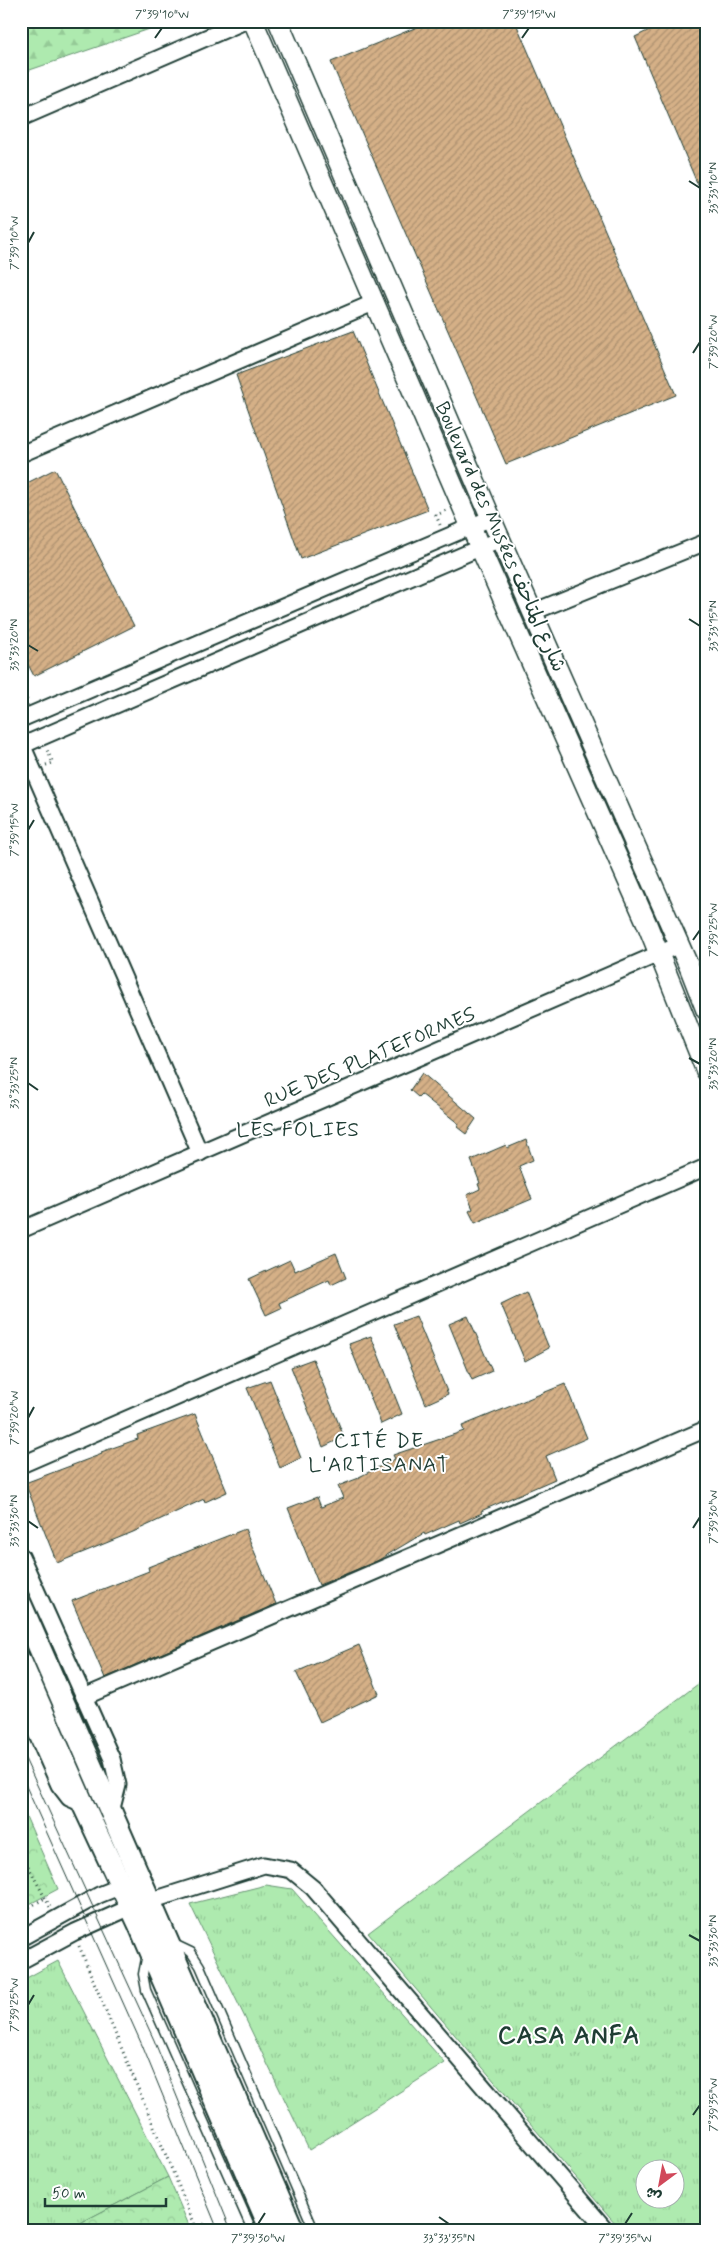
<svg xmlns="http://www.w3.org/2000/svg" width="727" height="2251" font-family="Mynerve,'Playpen Sans Arabic',sans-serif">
<defs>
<pattern id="grass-tufts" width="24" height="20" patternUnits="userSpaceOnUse" patternTransform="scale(1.25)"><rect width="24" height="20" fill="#aeeaaf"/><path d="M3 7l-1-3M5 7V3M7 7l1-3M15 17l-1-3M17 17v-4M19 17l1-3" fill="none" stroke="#95ca97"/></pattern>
<pattern id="forest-firs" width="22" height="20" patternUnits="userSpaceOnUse" patternTransform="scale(1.25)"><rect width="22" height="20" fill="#aeeaaf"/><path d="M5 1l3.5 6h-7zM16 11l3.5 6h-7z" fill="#95ca97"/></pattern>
<pattern id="park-crowns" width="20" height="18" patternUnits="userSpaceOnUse" patternTransform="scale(1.25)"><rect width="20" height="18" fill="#aeeaaf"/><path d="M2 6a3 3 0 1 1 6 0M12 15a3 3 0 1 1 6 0" fill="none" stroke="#95ca97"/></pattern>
<pattern id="building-hatch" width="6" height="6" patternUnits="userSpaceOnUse" patternTransform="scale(1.25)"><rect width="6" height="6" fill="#d5b087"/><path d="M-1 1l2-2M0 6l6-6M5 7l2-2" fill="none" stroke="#ac906f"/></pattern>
</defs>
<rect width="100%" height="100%" fill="#fff"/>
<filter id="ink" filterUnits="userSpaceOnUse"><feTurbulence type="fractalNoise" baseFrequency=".02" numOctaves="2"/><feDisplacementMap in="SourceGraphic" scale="10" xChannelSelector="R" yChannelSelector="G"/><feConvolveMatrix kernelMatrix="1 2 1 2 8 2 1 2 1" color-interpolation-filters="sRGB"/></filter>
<g filter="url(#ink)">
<!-- grass -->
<g fill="url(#grass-tufts)" stroke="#669472" fill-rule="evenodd">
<path d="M706,1678v552h-85l-253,-297zM644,2168h30v30h-30z"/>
<path d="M266,1885l26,4 153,174 -136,87 -119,-246z"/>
<path d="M58,1961l110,216 -101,53h-46v-249z"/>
</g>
<!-- forest -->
<path fill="url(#forest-firs)" stroke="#669472" d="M21,21h152l-152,52z"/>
<!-- park -->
<g fill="url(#park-crowns)" stroke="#669472">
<path d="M21,1805l37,84 -36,19 -1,-2z"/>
<path d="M168,2177l23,53h-124z"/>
</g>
<!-- building -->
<g fill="url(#building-hatch)" stroke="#1f3d34">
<path d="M432,21h83l161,374 -170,69 -175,-402z"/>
<path d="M668,21h38v183l-71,-167z"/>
<path d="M353,331l75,179 -127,49 -65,-184z"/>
<path d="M55,469l79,157 -100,50 -13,-25v-165z"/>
<path d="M422,1073l54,46 -10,15 -9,-7 2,-3 -38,-30 -3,3 -8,-7z"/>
<path d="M526,1140l7,20 -14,6 13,33 -57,24 -6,-12 4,-2 -6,-14 13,-6 -2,-5 2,-1 -9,-23 35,-15 1,3z"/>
<path d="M336,1253l10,25 -15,7 -2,-5 -50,23 2,5 -15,7 -17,-36 41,-19 5,11z"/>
<path d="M526,1292l23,56 -24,13 -24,-57z"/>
<path d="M416,1316l32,78 -22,10 -32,-80z"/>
<path d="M468,1316l24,55 -20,9 -23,-56z"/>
<path d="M371,1336l31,78 -21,10 -32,-80z"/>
<path d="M313,1359l31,78 -21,10 -32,-80z"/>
<path d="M270,1380l31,78 -21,10 -33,-80z"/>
<path d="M565,1384l22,54 -41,18 9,23 -74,32 1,2 -22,10 -1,-3 -34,15 -1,-2 -47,28 -58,24 -31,-77 29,-11 4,10 22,-9 -5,-12 21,-8v-1l36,-18 -2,-4 71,-24 -2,-5z"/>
<path d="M195,1414l32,78 -22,10 -1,-3 -71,33 -76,31 -32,-80 77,-29 -1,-2 37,-13 -1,-4z"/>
<path d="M245,1529l31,75 -171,74 -33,-77 77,-30 -1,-4z"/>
<path d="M359,1645l20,49 -59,28 -24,-50z"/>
</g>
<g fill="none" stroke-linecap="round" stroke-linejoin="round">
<defs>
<g id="service">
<path d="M172,1943l19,9 9,14 114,264"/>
<path d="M147,1954l-4,20 3,16 106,240"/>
</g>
<g id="minor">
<path d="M21,118l224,-97"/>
<path d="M21,454l352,-151"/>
<path d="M533,612l173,-70"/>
<path d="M21,719l470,-201"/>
<path d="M21,742l179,411"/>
<path d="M21,746l479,-207"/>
<path d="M21,1230l658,-285"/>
<path d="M21,1465l685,-298"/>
<path d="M21,1556l91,203 6,26 -7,27"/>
<path d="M84,1697l622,-268"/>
<path d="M21,1699l38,86 10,13 14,6"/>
<path d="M21,1938l78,-43 30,-12"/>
<path d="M21,1961l54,-29 56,-25 133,-42 27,5 22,18 293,342"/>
</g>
<g id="tertiary">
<path d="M253,21l218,506 176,397 59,147"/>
<path d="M278,21l213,497 199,451 16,41"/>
</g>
<g id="secondary">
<path d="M21,1605l272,625"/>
<path d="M21,1662l62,142 56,120 132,306"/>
</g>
</defs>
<!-- service casing -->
<use href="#service" stroke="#1f3d34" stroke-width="11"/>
<!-- minor casing -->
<use href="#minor" stroke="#1f3d34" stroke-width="19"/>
<!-- tertiary casing -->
<use href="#tertiary" stroke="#1f3d34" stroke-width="22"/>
<!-- secondary casing -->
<use href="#secondary" stroke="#1f3d34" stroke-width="25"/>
<!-- path -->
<g stroke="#1f3d34" stroke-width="3" stroke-dasharray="1 4" stroke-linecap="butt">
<path d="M440,525l-4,-10 10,-4"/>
<path d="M21,694l3,-1 3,7"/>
<path d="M46,765l7,-2 -6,-13"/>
<path d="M21,1853l29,54"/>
<path d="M21,1908l7,11"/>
<path d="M21,1912l24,-14"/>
<path d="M79,1946l118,284"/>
<path d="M195,2229l11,-6"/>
</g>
<!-- service -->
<use href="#service" stroke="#fff" stroke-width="8"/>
<!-- minor -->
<use href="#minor" stroke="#fff" stroke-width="15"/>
<!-- tertiary -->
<use href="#tertiary" stroke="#fff" stroke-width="19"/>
<!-- secondary -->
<use href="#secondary" stroke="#fff" stroke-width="21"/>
<!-- tram -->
<g stroke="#1f3d34" stroke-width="1">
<path d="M21,1750l133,290 77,190"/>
<path d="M21,1775l121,270 76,185"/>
</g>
</g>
</g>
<!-- ticks -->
<path fill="none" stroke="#1f3d34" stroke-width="2" d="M155,38l7,-10M522,38l7,-10M689,181l11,7M28,243l6,-11M693,353l7,-11M689,619l11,7M28,645l10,6M28,830l6,-10M693,940l7,-10M689,1058l11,6M28,1083l10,7M28,1418l6,-11M28,1521l10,7M693,1528l7,-11M689,1935l11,6M28,2005l6,-10M693,2115l7,-10M439,2217l10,7M258,2224l7,-11M625,2224l7,-11"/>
<g text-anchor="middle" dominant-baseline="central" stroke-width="4" stroke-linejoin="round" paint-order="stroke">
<!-- street labels -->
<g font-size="20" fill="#1f3d34" stroke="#fff">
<text transform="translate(500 537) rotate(66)">Boulevard des Musées شارع المتاحف</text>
<text transform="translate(370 1058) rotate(-23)">RUE DES PLATEFORMES</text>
</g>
<!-- neighbourhood labels -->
<g font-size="21" letter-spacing="1" fill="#1f3d34" stroke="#fff">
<text x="298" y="1130">LES FOLIES</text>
<text x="379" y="1441">CITÉ DE<tspan x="379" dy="24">L'ARTISANAT</tspan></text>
</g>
<!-- district labels -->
<g font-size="25" font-weight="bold" letter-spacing="1" fill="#1f3d34" stroke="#fff">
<text x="569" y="2036">CASA ANFA</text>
</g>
</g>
<!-- margin -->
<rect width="727" height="2251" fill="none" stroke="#fff" stroke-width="55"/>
<!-- north arrow -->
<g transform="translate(660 2184) rotate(212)"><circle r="24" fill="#ffffff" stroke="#a5b1ae"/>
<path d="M0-4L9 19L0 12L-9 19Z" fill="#d1495b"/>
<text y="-8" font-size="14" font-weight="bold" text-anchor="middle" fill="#1f3d34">ش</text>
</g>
<!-- scale -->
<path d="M45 2198v8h121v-8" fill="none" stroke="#1f3d34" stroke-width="2.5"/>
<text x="52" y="2198" font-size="15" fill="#1f3d34" stroke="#ffffff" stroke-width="4" paint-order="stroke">50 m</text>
<rect x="28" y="28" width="672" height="2196" fill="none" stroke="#1f3d34" stroke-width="2"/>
<g font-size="12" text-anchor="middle" fill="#1f3d34">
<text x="162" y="18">7°39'10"W</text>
<text x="529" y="18">7°39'15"W</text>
<text transform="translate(713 188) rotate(-90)" y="4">33°33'10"N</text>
<text transform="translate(14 243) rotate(-90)" y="4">7°39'10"W</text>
<text transform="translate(713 342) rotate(-90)" y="4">7°39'20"W</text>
<text transform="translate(713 626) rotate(-90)" y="4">33°33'15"N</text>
<text transform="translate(14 645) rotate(-90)" y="4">33°33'20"N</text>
<text transform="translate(14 830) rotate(-90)" y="4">7°39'15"W</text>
<text transform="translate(713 930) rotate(-90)" y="4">7°39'25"W</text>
<text transform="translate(713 1064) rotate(-90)" y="4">33°33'20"N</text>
<text transform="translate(14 1083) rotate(-90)" y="4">33°33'25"N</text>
<text transform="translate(14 1418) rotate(-90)" y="4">7°39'20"W</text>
<text transform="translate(713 1517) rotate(-90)" y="4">7°39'30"W</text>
<text transform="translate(14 1521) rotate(-90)" y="4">33°33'30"N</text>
<text transform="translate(713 1941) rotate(-90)" y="4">33°33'30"N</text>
<text transform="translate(14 2005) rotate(-90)" y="4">7°39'25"W</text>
<text transform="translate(713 2105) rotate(-90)" y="4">7°39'35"W</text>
<text x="258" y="2242">7°39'30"W</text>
<text x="449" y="2242">33°33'35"N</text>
<text x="625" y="2242">7°39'35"W</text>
</g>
</svg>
